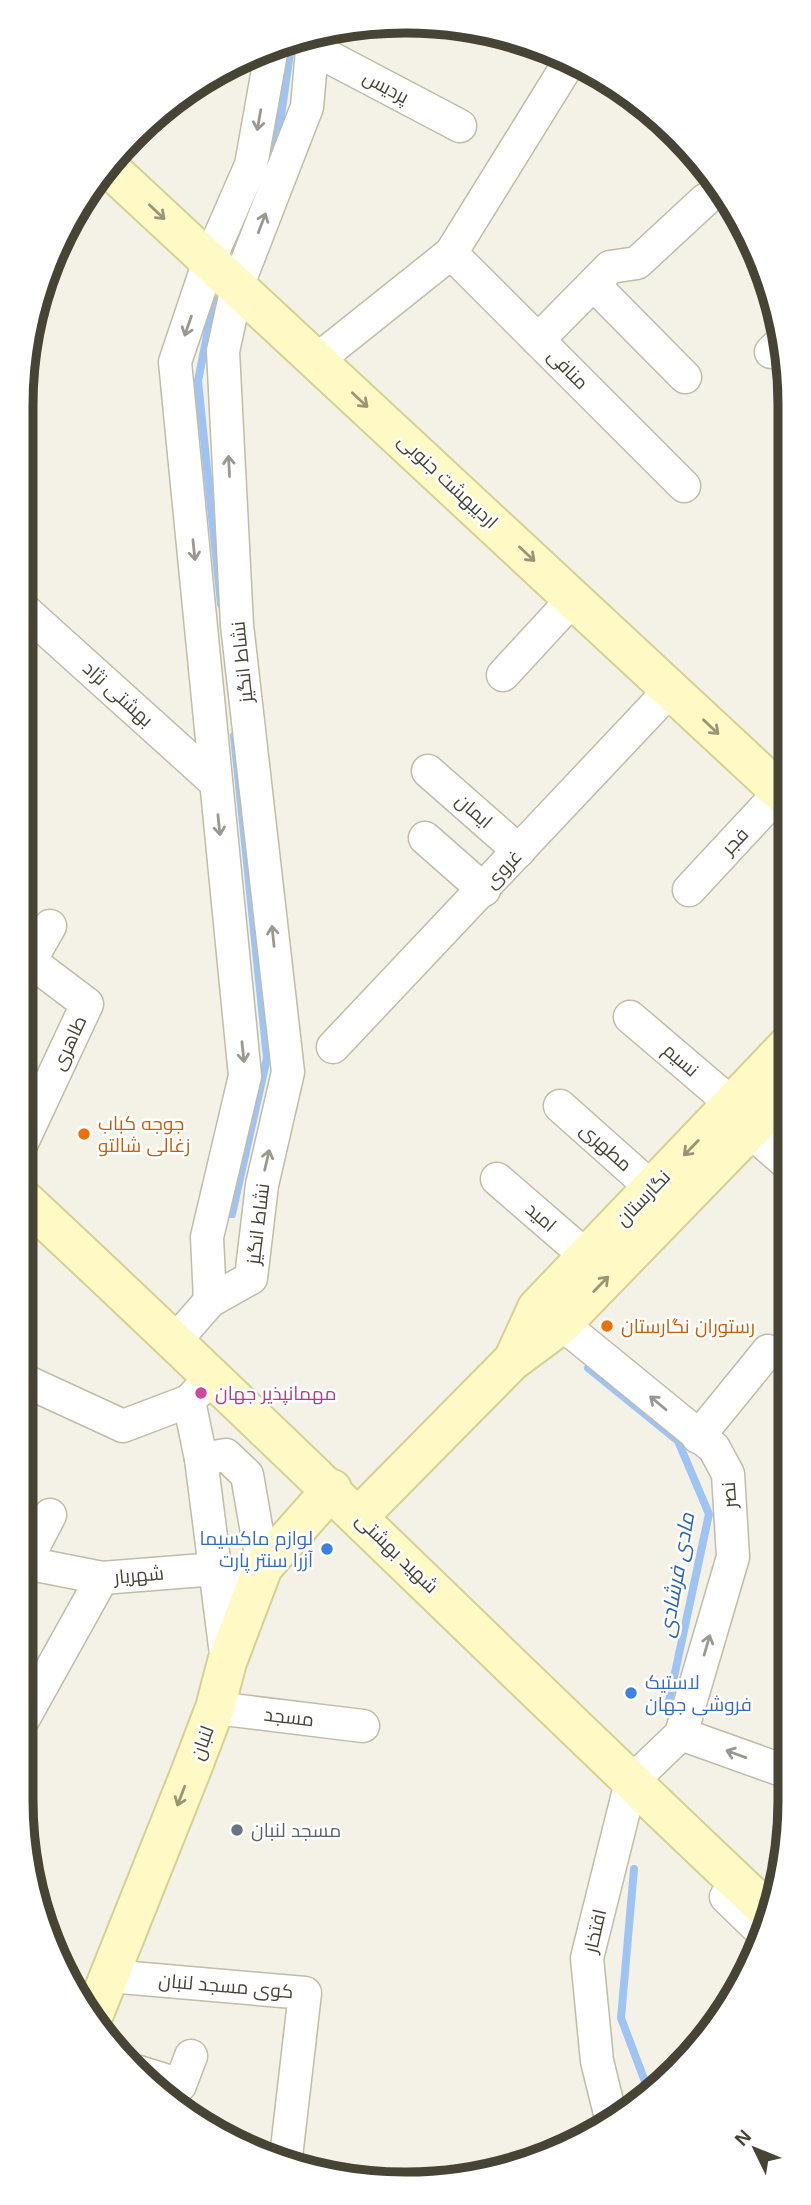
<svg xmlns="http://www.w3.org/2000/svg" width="811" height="2205" font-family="Helvetica,Cairo,sans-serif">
<rect width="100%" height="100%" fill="#f4f2e6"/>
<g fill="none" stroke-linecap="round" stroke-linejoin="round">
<!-- stream -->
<g stroke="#9fc4f4" stroke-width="8">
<path d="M267,158l14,-42 10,-70"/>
<path d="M237,244l16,-47"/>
<path d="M221,604l-23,-223 11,-56 12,-32"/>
<path d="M232,1214l35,-156 -33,-322"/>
<path d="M588,1368l90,73 31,73 -42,196"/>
<path d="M634,1869l-13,149 28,74"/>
</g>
<defs>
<g id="street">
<path d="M312,48l148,78"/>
<path d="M451,253l233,233"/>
<path d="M594,285l91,92"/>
<path d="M538,340l72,-73 27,-4 68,-63"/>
<path d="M771,352l11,-11"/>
<path d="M317,360l134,-107 119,-192"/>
<path d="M21,607l193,174"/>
<path d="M503,675l71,-77"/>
<path d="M428,771l91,80"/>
<path d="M425,838l59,52"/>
<path d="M689,890l91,-98"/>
<path d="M630,1017l102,87"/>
<path d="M333,1047l338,-358"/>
<path d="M560,1106l92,82"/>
<path d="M750,1131l39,34"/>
<path d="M21,1145l66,-141 -57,-43 20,-35"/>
<path d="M497,1179l89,77"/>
<path d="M210,1301l-3,-64 38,-161 -70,-714 34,-101 42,-96 20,-112"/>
<path d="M562,1324l152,124 14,26 5,83 -52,177 -50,48 -44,176 10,103 15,61"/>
<path d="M176,1340l34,-39 41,-23 11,-93 26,-113 -51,-447 -14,-274 14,-64 70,-180 6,-68"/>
<path d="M21,1379l102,47 66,-25 15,-16"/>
<path d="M189,1401l12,58 26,203"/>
<path d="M698,1437l70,-86"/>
<path d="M201,1459l25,-4 21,20 16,92"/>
<path d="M21,1562l81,16 114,-9 20,6"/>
<path d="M25,1563l25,-48"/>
<path d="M215,1708l148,18"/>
<path d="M24,1718l78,-140"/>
<path d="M681,1734l109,39"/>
<path d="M726,1897l35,34"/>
<path d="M109,1976l196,17 -19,164"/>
<path d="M139,2072l41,13 11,-29"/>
</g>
<g id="secondary">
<path d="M107,166l681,633"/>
<path d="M21,1197c253,235 497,479 749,716"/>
<path d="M515,1356l22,-48 251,-263"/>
<path d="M359,1516l153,-155 50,-37 226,-233"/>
<path d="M94,2014l97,-243 24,-63 12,-46 36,-95 69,-78"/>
</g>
</defs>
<!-- street casing -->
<use href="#street" stroke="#c0bca8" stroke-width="35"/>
<!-- secondary casing -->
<use href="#secondary" stroke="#d7d093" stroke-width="42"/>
<!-- street -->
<use href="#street" stroke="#fff" stroke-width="32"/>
<!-- secondary -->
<use href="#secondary" stroke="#fffac5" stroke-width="38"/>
</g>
<!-- one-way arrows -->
<defs><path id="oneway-shaft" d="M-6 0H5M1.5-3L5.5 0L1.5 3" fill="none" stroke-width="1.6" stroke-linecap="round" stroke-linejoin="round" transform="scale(1.75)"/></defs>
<g stroke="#9a9890">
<use href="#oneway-shaft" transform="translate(259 120) rotate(100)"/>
<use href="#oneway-shaft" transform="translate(262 223) rotate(-69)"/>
<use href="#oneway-shaft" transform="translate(188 326) rotate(109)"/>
<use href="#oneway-shaft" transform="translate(229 466) rotate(-93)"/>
<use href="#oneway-shaft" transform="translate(194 550) rotate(84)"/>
<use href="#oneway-shaft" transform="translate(219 825) rotate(84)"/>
<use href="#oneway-shaft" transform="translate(273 936) rotate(-96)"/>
<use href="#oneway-shaft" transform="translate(243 1052) rotate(84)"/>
<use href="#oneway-shaft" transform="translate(267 1160) rotate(-77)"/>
<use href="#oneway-shaft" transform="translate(658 1403) rotate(-140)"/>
<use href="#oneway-shaft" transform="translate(707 1645) rotate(-74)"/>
<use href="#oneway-shaft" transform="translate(736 1754) rotate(-160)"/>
</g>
<g stroke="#9a9576">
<use href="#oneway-shaft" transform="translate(157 212) rotate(43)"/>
<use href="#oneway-shaft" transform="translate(360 400) rotate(43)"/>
<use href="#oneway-shaft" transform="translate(527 554) rotate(43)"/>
<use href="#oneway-shaft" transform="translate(711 727) rotate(43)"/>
<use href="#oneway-shaft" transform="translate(691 1148) rotate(134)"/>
<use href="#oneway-shaft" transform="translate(601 1284) rotate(-46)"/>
<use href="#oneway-shaft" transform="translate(181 1796) rotate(111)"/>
</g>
<!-- markers -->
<g fill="#e8710a" stroke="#fff" stroke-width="2.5">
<circle cx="84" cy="1134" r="7"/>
<circle cx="607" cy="1326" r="7"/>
</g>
<circle fill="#d1479c" stroke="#fff" stroke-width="2.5" cx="201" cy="1393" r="7"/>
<g fill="#3f7fe0" stroke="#fff" stroke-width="2.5">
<circle cx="327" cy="1549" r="7"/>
<circle cx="631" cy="1693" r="7"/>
</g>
<circle fill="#6b7280" stroke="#fff" stroke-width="2.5" cx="237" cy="1830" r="7"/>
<g text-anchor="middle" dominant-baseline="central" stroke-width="5" stroke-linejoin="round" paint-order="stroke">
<!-- street labels -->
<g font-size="19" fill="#474335" stroke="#fff">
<text transform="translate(386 87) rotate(28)">پردیس</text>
<text transform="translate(568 369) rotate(45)">منافی</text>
<text transform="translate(448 481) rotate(43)">اردیبهشت جنوبی</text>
<text transform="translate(242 662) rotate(-96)">نشاط انگیز</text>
<text transform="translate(118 694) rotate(42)">بهشتی نژاد</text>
<text transform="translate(474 811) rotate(41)">ایمان</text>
<text transform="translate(735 841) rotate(-47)">فجر</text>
<text transform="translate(503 869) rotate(-47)">غروی</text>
<text transform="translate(69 1043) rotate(-65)">طاهری</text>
<text transform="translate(681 1060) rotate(41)">نسیم</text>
<text transform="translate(606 1147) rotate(42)">مطهری</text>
<text transform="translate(643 1198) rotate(-46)">نگارستان</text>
<text transform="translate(541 1217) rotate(41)">امید</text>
<text transform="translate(258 1224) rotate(-83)">نشاط انگیز</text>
<text transform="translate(729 1495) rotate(-94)">نصر</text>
<text transform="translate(397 1553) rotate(44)">شهید بهشتی</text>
<text transform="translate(139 1575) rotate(-5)">شهریار</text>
<text transform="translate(289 1717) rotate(7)">مسجد</text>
<text transform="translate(202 1743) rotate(-70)">لنبان</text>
<text transform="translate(595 1931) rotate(-77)">افتخار</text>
<text transform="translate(226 1986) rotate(5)">کوی مسجد لنبان</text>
</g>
<!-- food labels -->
<g font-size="19" fill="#c56008" stroke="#fff" text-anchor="start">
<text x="98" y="1123">جوجه کباب<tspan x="98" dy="22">زغالی شالتو</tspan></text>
<text x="621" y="1326">رستوران نگارستان</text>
</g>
<!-- hotel labels -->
<g font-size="19" fill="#b23c85" stroke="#fff" text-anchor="start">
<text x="215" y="1393">مهمانپذیر جهان</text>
</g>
<!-- shop labels -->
<g font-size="19" fill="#366cbe" stroke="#fff" text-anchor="end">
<text x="313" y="1538">لوازم ماکسیما<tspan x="313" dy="22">آزرا سنتر پارت</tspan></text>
<text x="645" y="1682" text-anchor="start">لاستیک<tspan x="645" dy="22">فروشی جهان</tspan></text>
</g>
<!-- worship labels -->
<g font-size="19" fill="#5b616d" stroke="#fff" text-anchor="start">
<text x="251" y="1830">مسجد لنبان</text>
</g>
<!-- water labels -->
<g font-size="21" font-style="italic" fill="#2865b9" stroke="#fff">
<text transform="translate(676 1575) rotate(-80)">مادی فرشادی</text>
</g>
</g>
<!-- crop -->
<path d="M0 0H811V2205H0ZM405 33H406A372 372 0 0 1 778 405V1800A372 372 0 0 1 406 2172H405A372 372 0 0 1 33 1800V405A372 372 0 0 1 405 33Z" fill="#fff" fill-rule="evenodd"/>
<path fill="none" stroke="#474335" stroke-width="9" d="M405 33H406A372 372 0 0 1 778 405V1800A372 372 0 0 1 406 2172H405A372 372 0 0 1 33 1800V405A372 372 0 0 1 405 33Z"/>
<!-- north arrow -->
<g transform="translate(755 2149) rotate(313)" stroke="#ffffff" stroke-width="5" paint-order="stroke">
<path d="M0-5L12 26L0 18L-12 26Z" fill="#474335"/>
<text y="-10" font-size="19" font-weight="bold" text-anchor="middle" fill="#474335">N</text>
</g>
</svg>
